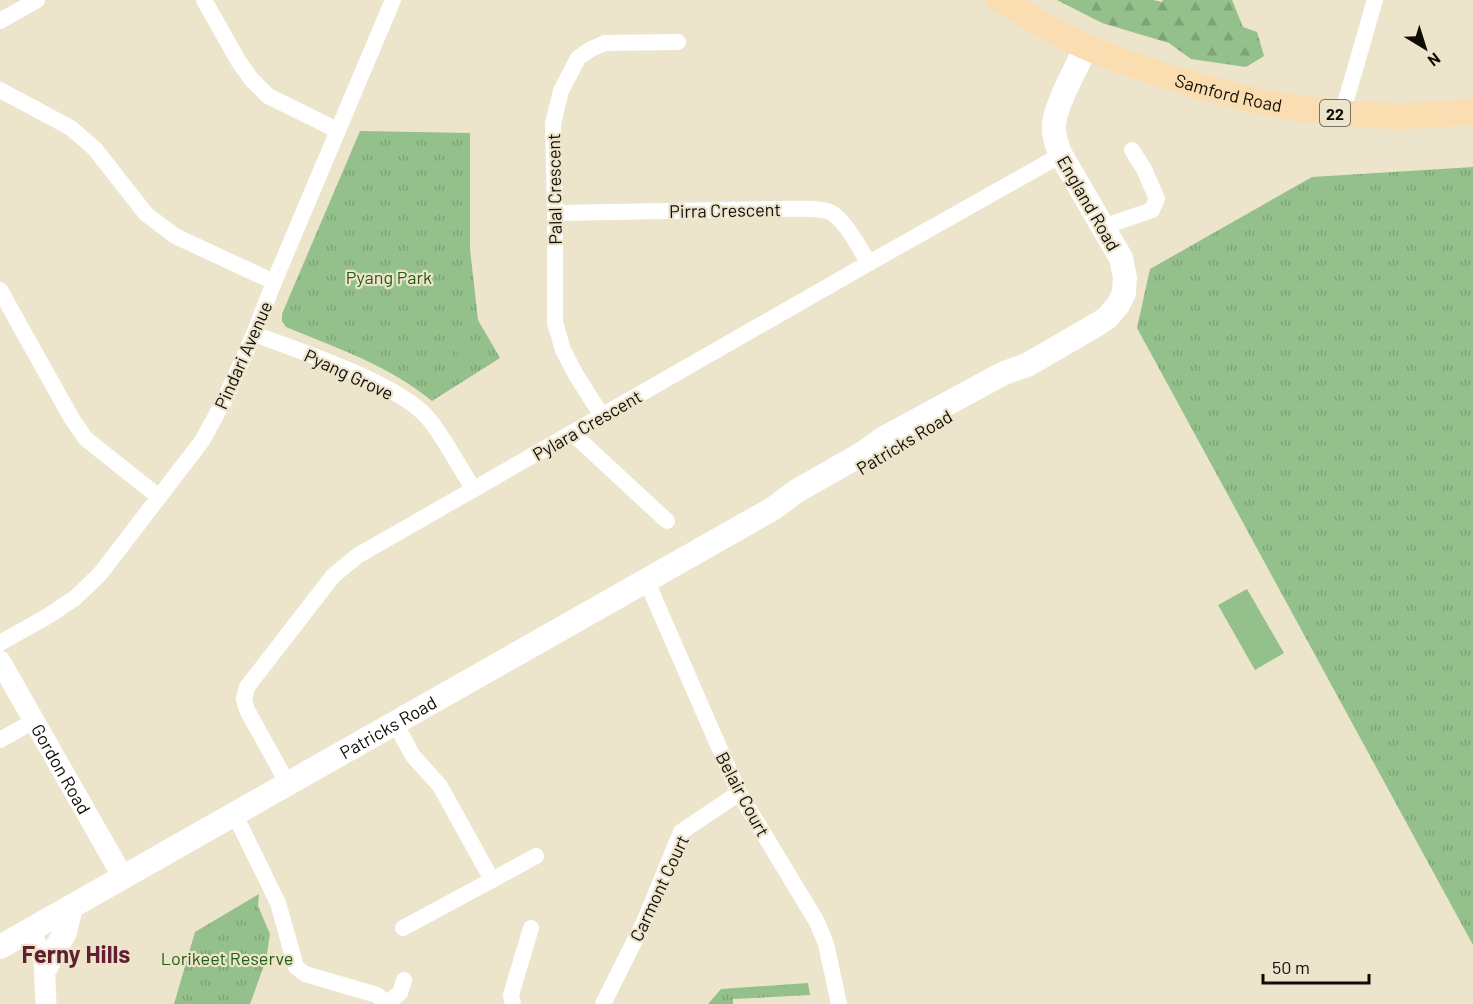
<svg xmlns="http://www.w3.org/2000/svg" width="1473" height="1004" font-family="Barlow,sans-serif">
<defs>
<pattern id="grass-tufts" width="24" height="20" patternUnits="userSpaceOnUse" patternTransform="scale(1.5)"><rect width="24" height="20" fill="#93c08b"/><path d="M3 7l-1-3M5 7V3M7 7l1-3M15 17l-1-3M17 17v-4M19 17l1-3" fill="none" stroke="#7ea476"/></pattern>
<pattern id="forest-firs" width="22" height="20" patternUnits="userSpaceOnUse" patternTransform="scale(1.5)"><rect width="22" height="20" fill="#93c08b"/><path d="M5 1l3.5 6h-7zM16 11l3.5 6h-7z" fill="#7ea476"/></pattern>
</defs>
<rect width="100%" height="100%" fill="#ede4cc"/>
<!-- grass -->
<g fill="url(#grass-tufts)">
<path d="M360,131l110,2v116l8,71 22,38 -68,43c-42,-35 -95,-53 -146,-74l-4,-6v-7z"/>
<path d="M1473,167v778l-336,-617 13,-59 162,-92z"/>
<path d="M259,894l-1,12 12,28 -4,26 -16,44h-76l21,-72z"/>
<path d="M808,983l2,12 -77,4v5h-25l13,-15z"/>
</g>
<!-- forest -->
<path fill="url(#forest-firs)" d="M1057,0h96l9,2 1,-2h69l11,27 14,5 7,24 -18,11 -55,-8 -22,-16 -67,-20z"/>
<!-- garden -->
<g fill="#93c08b">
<path d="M463,341l6,25 -9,1 -5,-25z"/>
<path d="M1247,589l37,64 -29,17 -37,-65z"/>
</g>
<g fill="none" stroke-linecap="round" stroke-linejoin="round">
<!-- minor -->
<g stroke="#fff" stroke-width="16">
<path d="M204,0l35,62 13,18 16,16 69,34"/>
<path d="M0,21l37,-21"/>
<path d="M0,90l71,38 24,21 51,65 29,22 99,46"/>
<path d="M1342,114l33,-114"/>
<path d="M555,213l226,-4c12,0 41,-2 51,4 16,11 27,35 37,50"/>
<path d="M1103,227l49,-17 5,-11 -13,-30 -12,-19"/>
<path d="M0,290l72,129 14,20 73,58"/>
<path d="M254,334c46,17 142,48 174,84 15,18 32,50 45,70"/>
<path d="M602,416l-26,-41 -13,-25 -8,-28v-109l-2,-90 8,-32 17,-33 13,-9 14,-6 73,-1"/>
<path d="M573,434l94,87"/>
<path d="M647,582l92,211 78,129 9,22 13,60"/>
<path d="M0,643l48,-27 27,-18 25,-24 102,-133 23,-42 29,-65 20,-52 119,-282"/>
<path d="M395,723l18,33 27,30 52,94 -89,48"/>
<path d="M0,740l34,-19"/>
<path d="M288,784l-41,-74 -3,-11 3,-12 86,-111 24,-20 512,-293 192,-108"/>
<path d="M235,815l43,88 18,64 9,7 72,21 10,9"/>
<path d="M492,880l44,-24"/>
<path d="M387,1003l13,-10 4,-13"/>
<path d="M513,1004l-2,-9 20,-67"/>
<path d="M603,1004l41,-82 37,-90 58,-39"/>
</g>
<!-- tertiary -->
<g stroke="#fff" stroke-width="21">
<path id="s1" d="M0,661l123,216"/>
<path d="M30,931l14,29 2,44"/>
</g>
<!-- secondary -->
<g stroke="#fff" stroke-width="24">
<path id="s2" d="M0,947l774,-439 21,-16 65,-37 24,-17 120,-65 23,-8 69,-40 11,-7 11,-13 6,-12 1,-15 -4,-20 -60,-103c-4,-9 -7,-17 -7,-27 -1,-20 23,-61 32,-81"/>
<path d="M46,967l19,-35 6,-25"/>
</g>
<!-- primary -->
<path stroke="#faddb1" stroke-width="26" id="s3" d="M1000,0c28,15 55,33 84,46 27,12 55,21 82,30 99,32 203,49 307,35"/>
</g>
<g text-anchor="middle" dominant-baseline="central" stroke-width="4.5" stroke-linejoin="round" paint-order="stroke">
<!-- shield labels -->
<rect fill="#ede4cc" stroke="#524e41" stroke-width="1.5" x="1320" y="100" width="30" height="26" rx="4.5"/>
<g font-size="16" font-weight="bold" fill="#100d06">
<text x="1335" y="113">22</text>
</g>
<!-- street labels -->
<g font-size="18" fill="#100d06" stroke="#ede4cc">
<text stroke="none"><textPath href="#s3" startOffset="248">Samford Road</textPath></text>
<text transform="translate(554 189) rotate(-91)">Palal Crescent</text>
<text transform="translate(1089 203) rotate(60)">England Road</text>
<text transform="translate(725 210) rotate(-1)">Pirra Crescent</text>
<text transform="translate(243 355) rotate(-66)">Pindari Avenue</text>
<text transform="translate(349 374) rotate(25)">Pyang Grove</text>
<text transform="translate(587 425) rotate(-30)">Pylara Crescent</text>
<text transform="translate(904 442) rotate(-31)">Patricks Road</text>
<text stroke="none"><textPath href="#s2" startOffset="446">Patricks Road</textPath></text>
<text stroke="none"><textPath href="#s1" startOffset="124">Gordon Road</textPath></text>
<text transform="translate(743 794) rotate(62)">Belair Court</text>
<text transform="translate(659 888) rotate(-65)">Carmont Court</text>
</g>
<!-- park labels -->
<g font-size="18" fill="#215e14" stroke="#ede4cc">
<text x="389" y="277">Pyang Park</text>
<text x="227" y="958">Lorikeet Reserve</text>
</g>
<!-- district labels -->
<g font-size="24" font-weight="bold" fill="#631e32" stroke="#ede4cc">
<text x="76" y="953">Ferny Hills</text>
</g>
</g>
<!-- north arrow -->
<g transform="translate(1425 48) rotate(142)" stroke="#ede4cc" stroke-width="4.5" paint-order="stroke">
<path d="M0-4.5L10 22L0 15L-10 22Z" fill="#100d06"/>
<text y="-9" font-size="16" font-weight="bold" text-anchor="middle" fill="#100d06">N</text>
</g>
<!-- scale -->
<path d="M1263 974v9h106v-9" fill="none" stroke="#100d06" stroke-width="3"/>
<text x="1272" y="974" font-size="18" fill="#100d06" stroke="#ede4cc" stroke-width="4.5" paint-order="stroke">50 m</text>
</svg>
